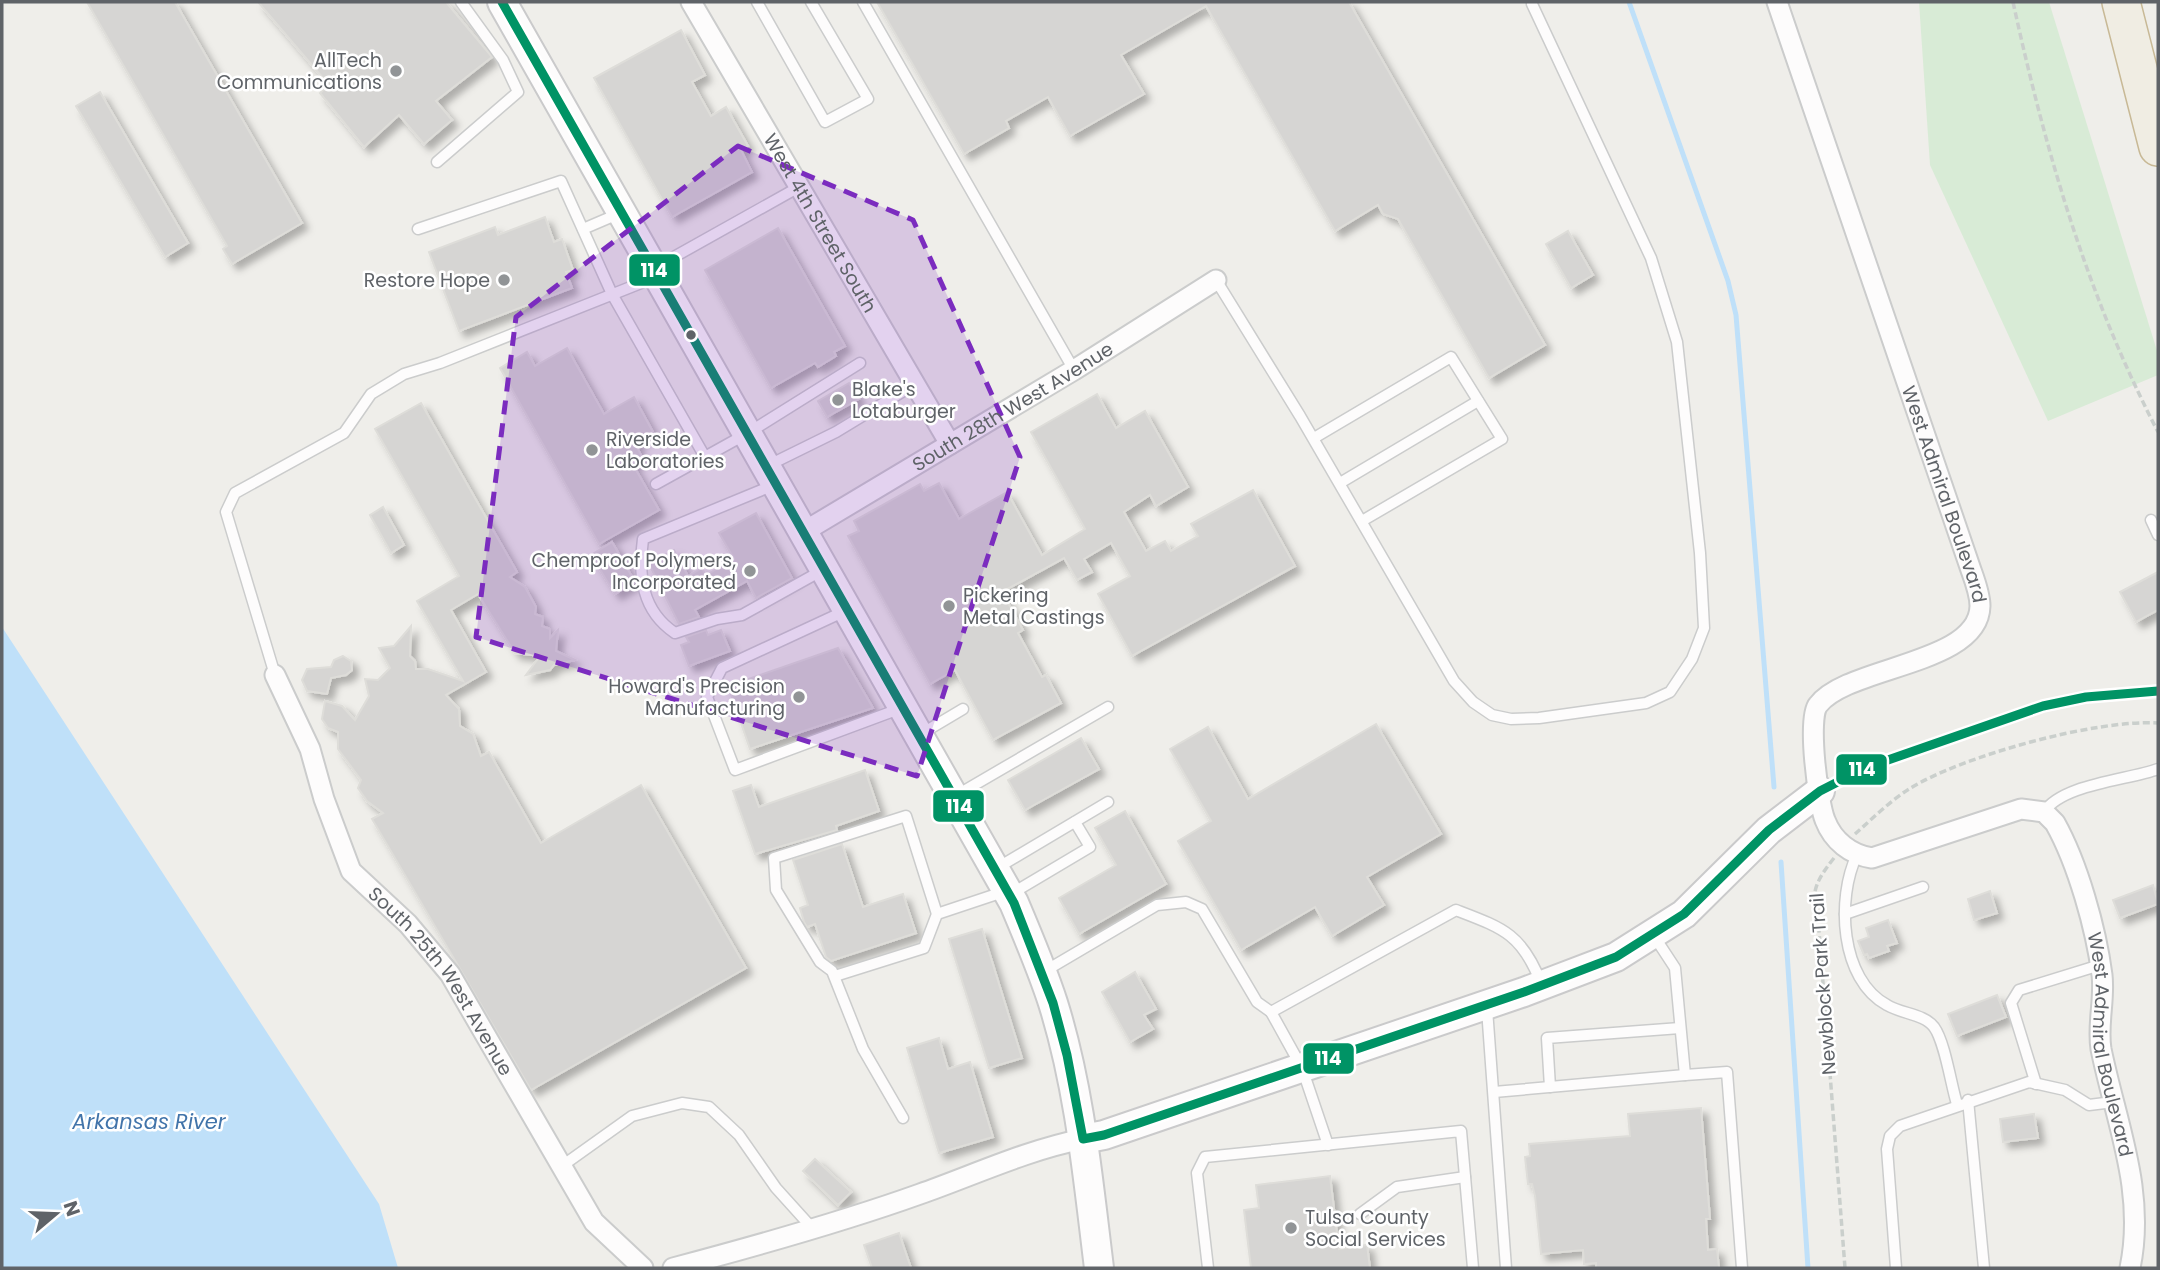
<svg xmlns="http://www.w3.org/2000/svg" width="2160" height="1270" font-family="Poppins,sans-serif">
<defs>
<filter id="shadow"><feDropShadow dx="6" dy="6" stdDeviation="3.5" flood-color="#0004"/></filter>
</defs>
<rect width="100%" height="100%" fill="#efeeea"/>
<!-- green -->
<path fill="#d8ebd6" d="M1919,2h130l109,352v21l-110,46 -118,-256z"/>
<!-- water -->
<path fill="#bfe0f9" d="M2,627l377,577 19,64h-396z"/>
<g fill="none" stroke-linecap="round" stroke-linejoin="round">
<!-- stream -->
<g stroke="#bfe0f9" stroke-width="5">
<path d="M1629,2l99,279 8,34 38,472"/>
<path d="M1781,862l27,406"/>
</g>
</g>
<!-- building -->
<g fill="#d6d5d3" stroke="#deddd9" stroke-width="2" filter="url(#shadow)">
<path d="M87,2h88l127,221 -70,41 -9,-15 4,-3z"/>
<path d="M258,2h188l46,55 -56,44 16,19 -28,24 -25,-29 -35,32 -44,-54 9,-8z"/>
<path d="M877,2h472l196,343 -56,33 -91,-159 -15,-5 -5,-9 -43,26 -129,-225 -85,49 23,39 -74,42 -22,-39 -42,24 3,7 -45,26z"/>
<path d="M681,30l24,45 -13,7 19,34 15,-9 22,39 -7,4 11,22 -80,45 -78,-139z"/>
<path d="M100,92l88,151 -23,14 -89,-151z"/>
<path d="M545,217l9,25 8,-3 11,31 -7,2 6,16 -113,43 -30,-79 66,-25 3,8z"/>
<path d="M778,228l67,118 -11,6 2,4 -18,11 -3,-4 -44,25 -66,-118z"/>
<path d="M1568,231l25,44 -22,13 -25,-44z"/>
<path d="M567,348l37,66 30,-17 19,35 -18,11 7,14 -10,6 27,47 -60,34 -99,-176 27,-16 8,14z"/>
<path d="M849,383l10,16 -32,18 -9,-16z"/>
<path d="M1097,394l19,34 29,-17 43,76 -32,19 -6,-11 -26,17 22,39 19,-10 6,10 27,-15 -7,-12 62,-34 42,76 -163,90 -34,-62 32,-18 -19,-33 -27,16 8,13 -15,8 -13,-22 -62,34 21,38 -5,3 24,44 4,-2 15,28 -68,37 -38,-70 -25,14 -82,-148 11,-5 -5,-10 66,-37 4,7 15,-8 20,36 48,-27 35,63 43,-26 -54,-97z"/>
<path d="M421,403l96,169 -7,5 15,10 11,20 -1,7 8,3 -1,9 8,3v9l8,-8 -2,21 19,9 -21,5 -4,5 -24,5 14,-19 -25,-3 -37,-59 -27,16 35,62 -40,23 13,14 1,17 13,8 8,22 8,-4 52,91 100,-58 105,183 -215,122 -159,-271 11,-6 -16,-12 -9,-13 3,-8 -23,-31v-17l-10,-4 -6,-9 3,-18 17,5 13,14 14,-24 -4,-17 13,1 12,-12 -11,-20 15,-2 17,-20 -1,30 5,5 1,8h12l35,12 -46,-80 42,-25 -84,-147z"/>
<path d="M383,507l21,38 -13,8 -21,-38z"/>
<path d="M756,513l36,65 -36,20 -9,-17 -52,29 4,7 -20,7 -30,-60 25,-14 14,26 14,-8 4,7 28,-16 -15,-26z"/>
<path d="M612,542l23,40 -20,12 -24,-39z"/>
<path d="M2158,572v38l-22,12 -16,-30z"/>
<path d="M706,630l2,5 13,-5 9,21 -41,15 -8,-21 8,-3 -3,-5z"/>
<path d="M838,648l35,60 -123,41 -22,-63z"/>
<path d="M343,656l8,5 1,9 -6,5 -15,3 -4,16 -20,-3 -5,-11 5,-11 24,-2 3,-7z"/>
<path d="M1376,724l65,110 -74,43 17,28 -52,31 -17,-29 -74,43 -63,-109 33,-20 -41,-72 38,-22 40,72z"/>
<path d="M1081,738l18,31 -74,41 -17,-30z"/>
<path d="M865,770l14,41 -43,15 1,4 -82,24 -22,-63 18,-6 8,22z"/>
<path d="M1125,811l41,73 -87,50 -20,-36 57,-33 -21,-37z"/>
<path d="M842,844l21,63 40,-13 13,39 -85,28 -5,-4 -11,-33 -8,3 -3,-5 -4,-14 8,-3 -15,-45z"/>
<path d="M2153,885l5,19 -38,14 -7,-18z"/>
<path d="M1990,891l7,22 -23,7 -6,-21z"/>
<path d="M1888,920l9,23 -10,3 2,5 -20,7 -2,-4 -3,1 -6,-14 11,-4 -3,-9z"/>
<path d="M982,929l40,129 -33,10 -40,-129z"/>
<path d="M1135,972l21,37 -12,6 9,14 -23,13 -28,-50z"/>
<path d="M1997,995l9,22 -49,19 -9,-22z"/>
<path d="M939,1038l9,31 22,-7 23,75 -54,16 -32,-105z"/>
<path d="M1701,1108l9,111h-4l2,31 9,-1 2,19h-123v-5l-12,1 -1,-14 -42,4 -6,-58 -3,-12h-4l-3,-27 5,-1 -1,-12 101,-8 -2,-22z"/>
<path d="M2034,1114l4,24 -35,4 -3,-23z"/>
<path d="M815,1159l36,33 -13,13 -35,-34z"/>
<path d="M1330,1176l9,73 28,-4 3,23h-119l-7,-58 15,-2 -3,-23z"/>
<path d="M899,1233l12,35h-39l-8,-23z"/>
</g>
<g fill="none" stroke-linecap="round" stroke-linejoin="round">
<defs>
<g id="lane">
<path d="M757,2l68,120 43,-23 -57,-97"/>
<path d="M863,2l211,368"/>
<path d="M437,162l81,-70 -15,-32 -42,-58"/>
<path d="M418,229l143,-48 51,113 93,163"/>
<path d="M583,229l35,-15"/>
<path d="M656,267l143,-80"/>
<path d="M1216,280l84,136 154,265 19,21 19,13 19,4 28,-1 107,-15 24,-11 22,-33 12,-31 -4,-75 -23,-211 -26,-84 -119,-254"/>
<path d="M1314,438l137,-81 51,82 -140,82"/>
<path d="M769,465l67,-33 79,-48"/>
<path d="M1340,483l138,-82"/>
<path d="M656,484l92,-51 112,-70"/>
<path d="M774,485l-131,54c-5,37 -1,72 32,94l42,-14 25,-4 79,-44"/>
<path d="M2151,520l7,15"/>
<path d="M845,611l-123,57 -15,29 28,73 164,-61"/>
<path d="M275,675l-49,-163 9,-19 109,-60 27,-39 33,-20 36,-11 216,-86"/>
<path d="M921,734l42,-25"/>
<path d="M957,795l151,-88"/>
<path d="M2044,812c18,-28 84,-32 114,-43"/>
<path d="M1857,855c-21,43 -17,125 30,150 15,9 37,9 47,22 11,15 17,58 23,77"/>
<path d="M997,868l111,-66"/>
<path d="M1011,894l79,-47 -15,-25"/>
<path d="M1845,914l78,-27"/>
<path d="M1045,971l112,-66 29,-3 16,7 55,93 14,10"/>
<path d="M835,976l89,-28 13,-34"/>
<path d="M1487,1009l19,259"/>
<path d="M1685,1075l42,-3 15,196"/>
<path d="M2036,1084l-25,-81 8,-13 81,-25"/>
<path d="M1550,1087l-3,-49 133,-10"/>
<path d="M1494,1092l191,-17 -10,-107 -21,-32"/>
<path d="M1968,1100l16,168"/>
<path d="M903,1118l-40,-69 -31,-78 -12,-9 -44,-72 -2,-32 132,-42 31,98 66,-22"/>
<path d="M1328,1145l-26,-77 -31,-56 185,-102c47,18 66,24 85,73"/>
<path d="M562,1166l70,-50 50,-13 27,4 30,28 37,53 37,41"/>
<path d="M1360,1214l37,-27 68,-10"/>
<path d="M1208,1268l-11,-95 8,-16 256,-26 12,137"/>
<path d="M1896,1268l-9,-119 3,-13 10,-10 129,-44 36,8 24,15 24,-3"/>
</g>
<g id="street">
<path id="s1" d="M691,2l259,442"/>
<path id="s2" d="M1777,2l194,568c4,11 9,24 9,36 -1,59 -133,60 -162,99 -11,13 0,98 7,115 8,21 26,35 47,38l149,-49 23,3 11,11c23,41 41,106 47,152 3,24 -5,50 -1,74 15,74 45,142 29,219"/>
<path id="s3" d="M805,531l269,-161 142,-90"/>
<path id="s4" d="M275,675l35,74 14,50 27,72 57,53 42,50 144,248 49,46"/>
<path d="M673,1268c83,-22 166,-45 247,-74 54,-19 107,-44 163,-55"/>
</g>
<g id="secondary">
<path d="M502,2l512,901c14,33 28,66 39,100 27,86 35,177 46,265"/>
<path d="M1083,1139l21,-4 420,-143 92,-35 68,-43 85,-84 51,-39"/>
</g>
<path id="highway" d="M2121,2l37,145"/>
</defs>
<!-- lane casing -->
<use href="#lane" stroke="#cbcccc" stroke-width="13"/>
<!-- street casing -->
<use href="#street" stroke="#cbcccc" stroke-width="23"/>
<!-- secondary casing -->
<use href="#secondary" stroke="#cacacb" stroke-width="32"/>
<!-- highway casing -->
<use href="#highway" stroke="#c8b996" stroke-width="40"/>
<!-- path -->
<g stroke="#cacfcc" stroke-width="3.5" stroke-dasharray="7 3.5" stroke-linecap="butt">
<path d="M2013,2c33,151 74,293 145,430"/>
<path d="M1855,834c17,-15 35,-33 54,-45 53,-33 187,-70 249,-66"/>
<path d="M1834,858c-23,29 -23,38 -15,73l26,337"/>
</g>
<!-- lane -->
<use href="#lane" stroke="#fdfcfc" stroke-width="10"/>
<!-- street -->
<use href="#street" stroke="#fdfcfc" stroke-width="19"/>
<!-- secondary -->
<use href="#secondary" stroke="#fdfcfc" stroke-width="28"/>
<!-- highway -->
<use href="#highway" stroke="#f0ede3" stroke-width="37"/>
<defs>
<path id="bus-1" d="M502,2l512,901 39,100 14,52 16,84 21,-4 420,-143 92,-35 68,-43 85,-84 51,-39 45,-23 178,-62 43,-9 72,-6"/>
</defs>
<!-- bus-1 casing -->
<use href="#bus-1" stroke="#fff" stroke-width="14"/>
<!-- bus-1 -->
<use href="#bus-1" stroke="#009365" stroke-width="9"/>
</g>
<!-- marked area -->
<path fill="#7b2cbf" fill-opacity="0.2" stroke="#7b2cbf" stroke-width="5" stroke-dasharray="14 9" stroke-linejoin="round" d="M738,146l175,74 107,237 -103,319 -441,-139 40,-320z"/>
<!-- markers -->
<g fill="#919496" stroke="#fff" stroke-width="2.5">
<circle cx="396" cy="71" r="7"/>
<circle cx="504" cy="280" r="7"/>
<circle cx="838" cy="400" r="7"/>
<circle cx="592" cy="450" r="7"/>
<circle cx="750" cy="571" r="7"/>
<circle cx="949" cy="606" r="7"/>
<circle cx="799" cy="697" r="7"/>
<circle cx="1291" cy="1228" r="7"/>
</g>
<circle fill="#5f6368" stroke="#fff" stroke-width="2.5" cx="691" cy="335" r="6"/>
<g text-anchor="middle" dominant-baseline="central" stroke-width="5" stroke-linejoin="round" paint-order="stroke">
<!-- poi labels -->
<g font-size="19" fill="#5f6368" stroke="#fff" text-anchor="end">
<text x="382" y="60">AllTech<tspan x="382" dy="22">Communications</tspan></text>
<text x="490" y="280">Restore Hope</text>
<text x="852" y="389" text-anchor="start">Blake's<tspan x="852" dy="22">Lotaburger</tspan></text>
<text x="606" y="439" text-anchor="start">Riverside<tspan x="606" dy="22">Laboratories</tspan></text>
<text x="736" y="560">Chemproof Polymers,<tspan x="736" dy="22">Incorporated</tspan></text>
<text x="963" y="595" text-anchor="start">Pickering<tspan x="963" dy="22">Metal Castings</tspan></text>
<text x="785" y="686">Howard's Precision<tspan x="785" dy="22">Manufacturing</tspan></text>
<text x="1305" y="1217" text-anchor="start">Tulsa County<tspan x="1305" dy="22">Social Services</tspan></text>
</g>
<!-- street labels -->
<g font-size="19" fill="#5f6368" stroke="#fff">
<text stroke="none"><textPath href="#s1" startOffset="256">West 4th Street South</textPath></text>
<text stroke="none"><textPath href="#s3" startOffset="242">South 28th West Avenue</textPath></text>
<text stroke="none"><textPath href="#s2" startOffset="520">West Admiral Boulevard</textPath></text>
<text stroke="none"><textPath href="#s4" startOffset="354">South 25th West Avenue</textPath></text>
<text transform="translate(1823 984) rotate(-94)">Newblock Park Trail</text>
<text stroke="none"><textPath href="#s2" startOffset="1442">West Admiral Boulevard</textPath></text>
</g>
<!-- water labels -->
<g font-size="21" font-style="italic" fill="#4174aa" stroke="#fff">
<text x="149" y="1121">Arkansas River</text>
</g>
</g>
<g stroke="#fff" stroke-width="2.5">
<rect x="628" y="253" width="53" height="34" rx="7" fill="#009365"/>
<rect x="1835" y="753" width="53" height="33" rx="7" fill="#009365"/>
<rect x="932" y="789" width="53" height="34" rx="7" fill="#009365"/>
<rect x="1302" y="1042" width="53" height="33" rx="7" fill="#009365"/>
</g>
<g font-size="19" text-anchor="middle" font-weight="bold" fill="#fff">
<text x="654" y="277">114</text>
<text x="1862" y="776">114</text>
<text x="959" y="813">114</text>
<text x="1328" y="1065">114</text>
</g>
<!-- border -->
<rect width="2160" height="1270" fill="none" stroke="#5f6368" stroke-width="7"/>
<!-- north arrow -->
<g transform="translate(56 1214) rotate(71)" stroke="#ffffff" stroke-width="5" paint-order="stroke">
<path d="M0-5L12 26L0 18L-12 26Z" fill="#5f6368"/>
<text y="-10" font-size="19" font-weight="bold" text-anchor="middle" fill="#5f6368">N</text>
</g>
</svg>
